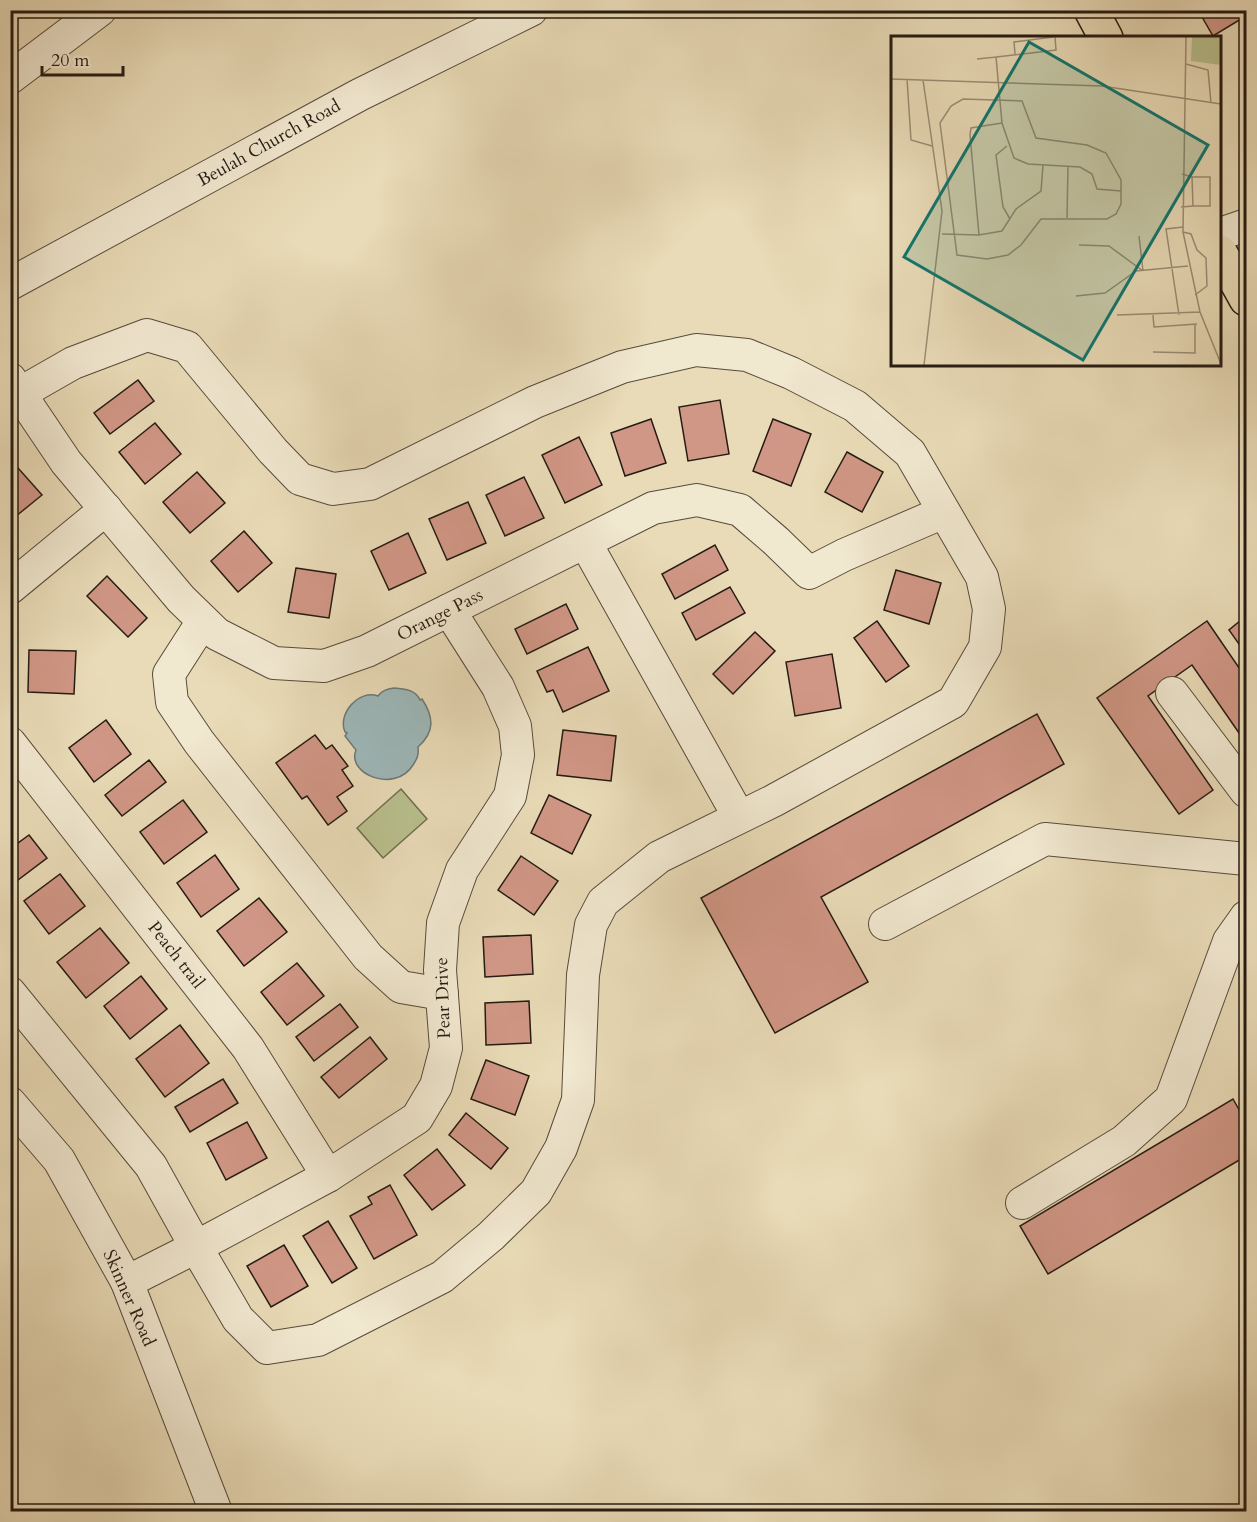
<svg xmlns="http://www.w3.org/2000/svg" width="1257" height="1522" font-family="Cardo,serif">
<rect width="100%" height="100%" fill="#e9dbb7"/>
<filter id="stains"><feTurbulence type="fractalNoise" baseFrequency=".00333" numOctaves="4"/><feColorMatrix values="0 0 0 0 .2 0 0 0 0 .09 0 0 0 0 .02 0 0 0 .5 -.17"/></filter>
<radialGradient id="worn" r=".72"><stop offset=".6" stop-color="#630" stop-opacity="0"/><stop offset="1" stop-color="#630" stop-opacity=".3"/></radialGradient>
<!-- green -->
<path fill="#b8c08d" stroke="#6f6e50" stroke-width="1.5" d="M401,789l26,30 -44,39 -26,-30z"/>
<!-- water -->
<path fill="#9db8ba" stroke="#6d7977" stroke-width="1.5" d="M394,688c10,1 21,1 26,12l2,-1c12,18 13,33 -4,48 1,8 -1,12 -5,18 -18,29 -67,9 -57,-15l-11,-14 2,-3 -2,-1c-8,-18 14,-43 33,-36 4,-6 10,-7 16,-8z"/>
<!-- building -->
<g fill="#d19786" stroke="#261b12" stroke-width="1.5">
<path d="M1198,10h48v6l-33,20z"/>
<path d="M138,380l16,21 -44,33 -16,-21z"/>
<path d="M720,400l9,54 -41,7 -9,-54z"/>
<path d="M651,419l15,44 -41,13 -14,-43z"/>
<path d="M773,419l38,15 -20,52 -38,-15z"/>
<path d="M155,423l26,31 -36,30 -26,-32z"/>
<path d="M579,437l23,48 -37,18 -23,-48z"/>
<path d="M847,452l36,20 -21,40 -37,-20z"/>
<path d="M10,459l32,36 -32,26z"/>
<path d="M197,472l28,31 -35,30 -27,-31z"/>
<path d="M524,477l20,41 -39,18 -19,-41z"/>
<path d="M468,502l18,41 -39,17 -18,-41z"/>
<path d="M244,531l28,32 -34,29 -27,-31z"/>
<path d="M408,533l18,40 -37,17 -18,-39z"/>
<path d="M715,545l13,25 -53,29 -13,-25z"/>
<path d="M296,568l40,6 -7,44 -41,-6z"/>
<path d="M896,570l45,13 -12,41 -45,-14z"/>
<path d="M107,576l40,42 -19,19 -41,-41z"/>
<path d="M730,587l15,26 -49,27 -14,-27z"/>
<path d="M566,604l12,25 -51,25 -12,-25z"/>
<path d="M1246,616v38l-17,-24z"/>
<path d="M877,621l32,45 -23,16 -32,-44z"/>
<path d="M1207,621l39,57v65l-54,-78 -44,31 65,94 -34,24 -82,-116z"/>
<path d="M755,632l20,19 -42,43 -20,-20z"/>
<path d="M588,647l21,44 -46,21 -10,-22 -6,2 -10,-21z"/>
<path d="M29,650l47,1 -2,43 -46,-2z"/>
<path d="M832,654l9,54 -46,8 -9,-54z"/>
<path d="M1037,714l27,50 -243,133 47,85 -93,51 -74,-135z"/>
<path d="M106,720l25,34 -37,28 -25,-34z"/>
<path d="M563,730l53,6 -5,45 -54,-6z"/>
<path d="M315,735l11,14 6,-4 16,21 -6,4 11,16 -16,11 10,14 -19,14 -21,-29 -5,3 -26,-36z"/>
<path d="M149,760l17,22 -44,34 -17,-21z"/>
<path d="M549,795l42,20 -19,39 -41,-21z"/>
<path d="M183,800l24,32 -43,32 -24,-32z"/>
<path d="M29,835l18,23 -37,28v-37z"/>
<path d="M215,855l24,34 -38,28 -24,-34z"/>
<path d="M521,856l37,25 -24,34 -36,-25z"/>
<path d="M60,874l25,32 -36,28 -25,-33z"/>
<path d="M259,898l28,34 -43,34 -27,-35z"/>
<path d="M100,928l29,35 -43,35 -29,-36z"/>
<path d="M531,935l2,39 -48,3 -2,-40z"/>
<path d="M297,963l27,33 -37,29 -26,-33z"/>
<path d="M141,976l26,33 -37,30 -26,-33z"/>
<path d="M529,1001l2,42 -45,2 -1,-42z"/>
<path d="M340,1004l18,23 -44,34 -18,-24z"/>
<path d="M180,1025l29,38 -44,34 -29,-38z"/>
<path d="M370,1037l17,22 -48,39 -18,-21z"/>
<path d="M486,1060l43,16 -14,39 -44,-16z"/>
<path d="M223,1079l15,24 -48,29 -15,-25z"/>
<path d="M1233,1099l13,23v34l-198,118 -28,-48z"/>
<path d="M466,1113l42,35 -17,21 -42,-34z"/>
<path d="M247,1122l20,36 -41,22 -19,-37z"/>
<path d="M437,1149l28,36 -33,25 -28,-35z"/>
<path d="M390,1185l27,50 -43,24 -24,-43 22,-12 -4,-7z"/>
<path d="M328,1221l29,47 -25,15 -29,-47z"/>
<path d="M284,1245l24,41 -37,21 -24,-41z"/>
</g>
<g fill="none" stroke-linecap="round" stroke-linejoin="round">
<defs>
<g id="minor">
<path d="M10,78l90,-68"/>
<path d="M1220,234l26,-9"/>
<path d="M10,284l349,-189 172,-85"/>
<path d="M10,379l56,83 115,137 36,35 57,29 50,3 43,-15 286,-143 44,-8 43,10 36,31 33,32 35,-18 100,-43"/>
<path d="M10,399l63,-36 74,-28 40,12 86,104 27,28 33,10 37,-5 165,-82 87,-35 74,-17 51,5 44,18 64,33 55,47 72,124 7,32 -4,38 -32,55 -180,99 -114,56 -56,45 -12,23 -8,50 -5,125 -17,48 -25,44 -45,44 -49,41 -124,63 -51,8 -29,-29 -42,-72 -45,-81 -141,-173"/>
<path d="M585,542l154,275"/>
<path d="M10,588l96,-79"/>
<path d="M203,621l-34,53 3,28 27,40 169,215 33,30 41,7"/>
<path d="M1172,693l74,98"/>
<path d="M10,743l238,305 80,128"/>
<path d="M885,924l160,-85 201,20"/>
<path d="M10,1103l49,57 68,122 89,230"/>
<path d="M1022,1203l102,-62 47,-42 58,-158 17,-24"/>
<path d="M127,1282l69,-35 132,-71 89,-58 19,-32 10,-38 -6,-78 3,-47 19,-53 48,-74 8,-41 -3,-29 -17,-39 -49,-77"/>
</g>
<g id="major">
<path d="M1091,10l15,28"/>
<path d="M1220,252l26,47"/>
</g>
</defs>
<!-- minor casing -->
<use href="#minor" stroke="#574b3b" stroke-width="34"/>
<!-- major casing -->
<use href="#major" stroke="#261b12" stroke-width="36"/>
<!-- minor -->
<use href="#minor" stroke="#f1e8d0" stroke-width="32"/>
<!-- major -->
<use href="#major" stroke="#e9dbb7" stroke-width="33"/>
</g>
<g text-anchor="middle" dominant-baseline="central" stroke-width="4.5" stroke-linejoin="round" paint-order="stroke">
<!-- street labels -->
<g font-size="18" fill="#261b12" stroke="#f1e8d0">
<text transform="translate(269 143) rotate(-29)">Beulah Church Road</text>
<text transform="translate(440 615) rotate(-27)">Orange Pass</text>
<text transform="translate(176 955) rotate(52)">Peach trail</text>
<text transform="translate(443 998) rotate(-92)">Pear Drive</text>
<text transform="translate(129 1298) rotate(66)">Skinner Road</text>
</g>
</g>
<!-- overview -->
<g transform="translate(891 36)">
<rect width="330" height="330" fill="#e9dbb7"/>
<path d="M301,1h29v28l-30,-4z" fill="#b8c08d"/>
<path fill="none" stroke="#9b8e75" stroke-width="1.5" d="M295,1l-3,195 17,80 21,52M124,18l-1,-12 39,-5M105,21l60,-7 -1,-13M86,23l19,-2 6,66 12,35 14,6 52,3 12,7 5,15 24,2M295,28l22,6 3,33M330,33v22M0,43l211,7 119,18M16,43l4,61 21,6M32,44l19,131 -18,154M72,63l59,2 14,37 51,7 19,8 15,27v24l-5,10 -9,5h-66l-20,26 -13,10 -21,4 -30,-4 -17,-132 11,-17zM116,110l-11,9 7,52 7,12M301,141h18v29h-17M290,171l12,-1 -1,-29 -10,-3M176,182l1,-52M292,196l8,2 6,16 9,8 1,28 -12,9M51,198l37,1 23,-4 14,-22 25,-18 2,-26M88,199l-9,-100 1,-7 31,-5M248,200l4,35M188,209l30,1 34,25M185,260l29,-3 31,-22 52,-5M226,279l83,-3M262,279l1,12 43,-3M288,279l-13,-86 17,-2M262,316l42,1v-28"/>
<path fill="#0f766e" fill-opacity="0.15" stroke="#0f766e" stroke-width="3" d="M138,6l179,103 -125,215 -179,-103z"/>
<rect width="330" height="330" fill="none" stroke="#261b12" stroke-width="3"/>
</g>
<!-- margin -->
<rect width="1257" height="1522" fill="none" stroke="#e9dbb7" stroke-width="36"/>
<rect x="12" y="12" width="1233" height="1498" fill="none" stroke="#261b12" stroke-width="3"/>
<rect x="18" y="18" width="1221" height="1486" fill="none" stroke="#261b12" stroke-width="1.5"/>
<!-- scale -->
<path d="M42 66v9h81v-9" fill="none" stroke="#261b12" stroke-width="3"/>
<text x="51" y="66" font-size="18" fill="#261b12" stroke="#f1e8d0" stroke-width="4.5" paint-order="stroke">20 m</text>
<rect width="100%" height="100%" filter="url(#stains)"/>
<rect width="100%" height="100%" fill="url(#worn)"/>
</svg>
